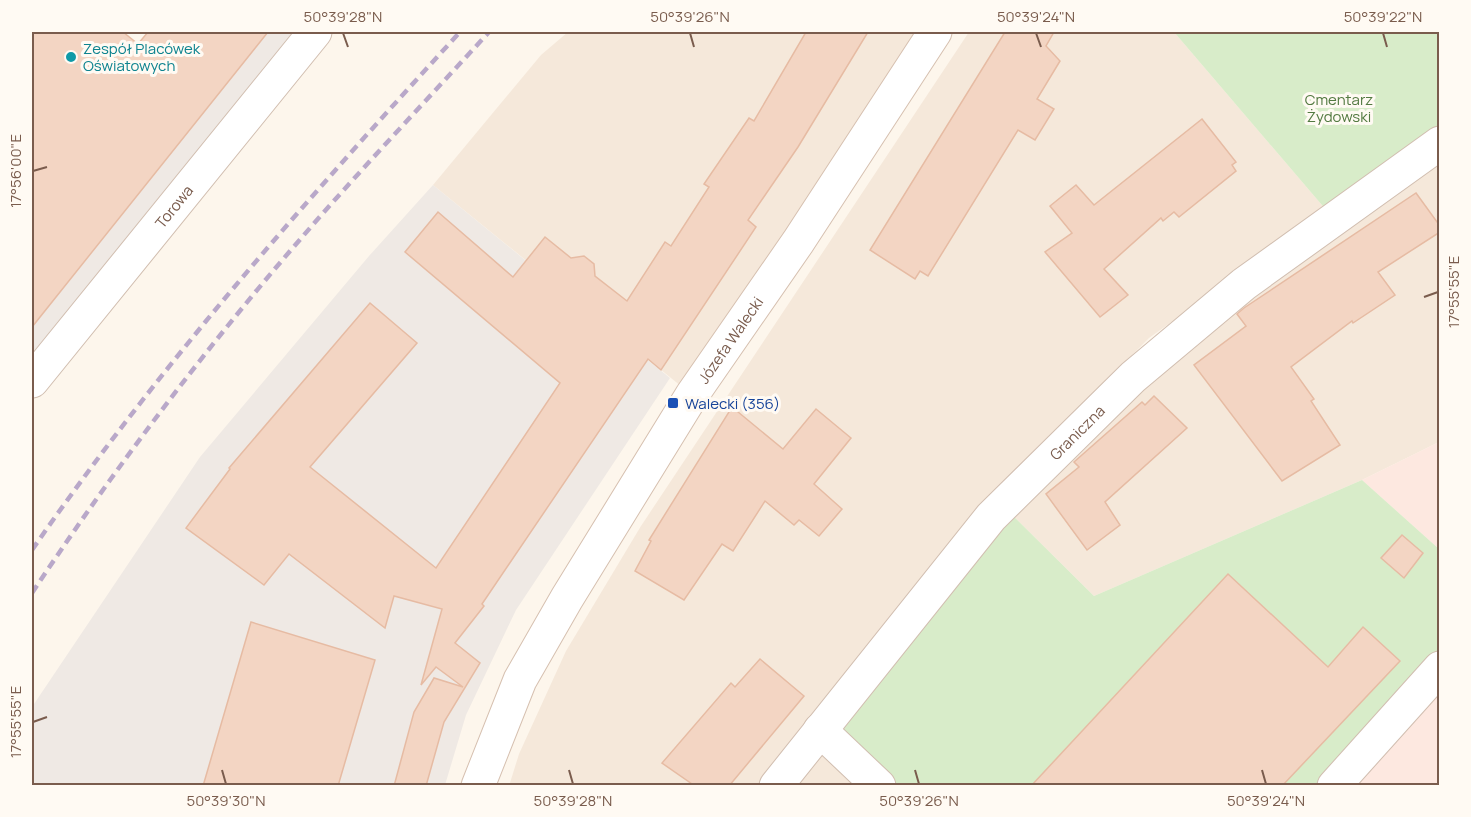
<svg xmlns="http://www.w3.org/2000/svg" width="1471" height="817" font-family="Manrope,sans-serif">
<rect width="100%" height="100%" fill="#fdf6ec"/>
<!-- residential -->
<g fill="#f5e8da">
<path d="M568,32h367l-243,363 -259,-210 108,-130z"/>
<path d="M969,32h205l153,179 -178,127 -161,162 -224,285 -255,1 10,-32 47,-103 75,-125z"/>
<path d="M1439,144v298l-77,38 -268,116 -91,-90 130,-129z"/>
<path d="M820,730l59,56h-103z"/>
</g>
<!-- commercial -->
<g fill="#fde8e0">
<path d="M1439,442v107l-77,-69z"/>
<path d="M1439,668v117h-106z"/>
</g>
<!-- industrial -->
<g fill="#efe9e4">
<path d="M148,32h167l-283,349v-284l8,-11 98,-41z"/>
<path d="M433,185l237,193 -154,232 -50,105 -21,70 -413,1v-79l168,-250 169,-201z"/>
</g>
<!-- green -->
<g fill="#d8ecc9">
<path d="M1174,32h265v97l-112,82z"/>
<path d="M1362,480l77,69v119l-106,117h-454l-59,-55 183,-224 91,90z"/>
</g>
<!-- building -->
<g fill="#f3d5c3" stroke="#e6bba3" stroke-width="1.5">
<path d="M32,32h91l15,12 10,-12h120l-236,295z"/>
<path d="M806,32h62l-70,115 -50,73 8,7 -95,143 -13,-11 -166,245 2,2 -29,37 25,20 -36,59 -18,64h-32l20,-74 20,-34 29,9 -27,-20 -15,18 21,-76 -48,-13 -9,32 -96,-74 -25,31 -78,-57 44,-59 -1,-1 141,-165 47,40 -107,124 126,101 124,-185 -155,-131 33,-40 75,65 32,-40 26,21 13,-2 10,8 1,12 32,25 38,-59 6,4 38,-59 -5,-3 45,-66 5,3z"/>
<path d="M1005,32h49l-8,14 14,15 -23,38 17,10 -19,31 -17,-10 -90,146 -8,-5 -5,8 -45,-29z"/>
<path d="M1202,119l34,43 -4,3 4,6 -57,46 -5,-5 -11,9 -2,-3 -57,51 24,26 -28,22 -55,-65 27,-19 -22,-27 26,-21 18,20z"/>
<path d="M1416,193l24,33v6l-62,40 17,23 -42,28 -1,-2 -61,46 23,32 -3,2 29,44 -58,36 -88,-116 52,-39 -9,-12 7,-6z"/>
<path d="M1154,396l33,32 -82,74 15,23 -33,25 -41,-56 33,-27 -5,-5 68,-60 3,3z"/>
<path d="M732,407l51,42 33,-40 35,29 -37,46 28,25 -23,27 -20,-16 -5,5 -29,-24 -32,50 -11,-7 -38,56 -49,-29 16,-30 -2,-1z"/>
<path d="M1402,535l21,18 -19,25 -23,-20z"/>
<path d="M1228,574l100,93 35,-40 37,34 -118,125h-251z"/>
<path d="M251,622l124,38 -37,126h-135z"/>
<path d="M760,659l44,37 -75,90h-34l-33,-23 69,-80 4,4z"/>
</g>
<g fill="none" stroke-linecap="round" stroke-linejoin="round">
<defs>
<g id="minor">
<path id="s1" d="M32,381l283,-349"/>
<path d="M820,730l59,56"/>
<path id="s2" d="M776,786l215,-269 142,-140 111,-93 196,-141"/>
<path d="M1334,786l106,-118"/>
</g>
<g id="secondary">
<path id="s3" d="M478,786l42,-106 47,-82 125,-203 106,-153 137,-210"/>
</g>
</defs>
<!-- minor casing -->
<use href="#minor" stroke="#d1beb0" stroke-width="35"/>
<!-- secondary casing -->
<use href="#secondary" stroke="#d6c0b0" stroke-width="35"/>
<!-- minor -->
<use href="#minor" stroke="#fff" stroke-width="33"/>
<!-- secondary -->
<use href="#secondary" stroke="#fff" stroke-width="33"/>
<!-- rail -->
<g stroke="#b9a8c9" stroke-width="4.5" stroke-dasharray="9 6" stroke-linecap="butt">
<path d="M32,550c128,-185 276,-352 428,-518"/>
<path d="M32,593c81,-122 169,-239 265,-350 62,-72 128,-141 192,-211"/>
</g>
</g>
<!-- ticks -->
<path fill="none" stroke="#7a5c4d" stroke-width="2" d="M343,33l5,14M690,33l4,14M1036,33l5,14M1383,33l4,14M33,171l14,-4M1424,297l14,-5M33,722l14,-5M222,770l4,14M569,770l4,14M915,770l4,14M1262,770l4,14"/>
<!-- markers -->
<circle fill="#0f9aa8" stroke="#fffaf3" stroke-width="2" cx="71" cy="57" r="6"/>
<rect fill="#1a4fb4" stroke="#fffaf3" stroke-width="2" x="667" y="397" width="12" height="12" rx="3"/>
<g text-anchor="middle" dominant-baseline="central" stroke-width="6" stroke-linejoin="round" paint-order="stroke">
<!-- culture labels -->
<g font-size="15" fill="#0d838f" stroke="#fffaf3" text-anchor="start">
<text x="83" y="48">Zespół Placówek<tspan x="83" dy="17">Oświatowych</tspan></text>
</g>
<!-- park labels -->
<g font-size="15" fill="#537a41" stroke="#fffaf3">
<text x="1339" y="99">Cmentarz<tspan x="1339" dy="17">Żydowski</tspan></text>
</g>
<!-- street labels -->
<g font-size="15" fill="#7a5c4d" stroke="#fffaf3">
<text stroke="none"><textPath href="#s1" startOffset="225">Torowa</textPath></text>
<text stroke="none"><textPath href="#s3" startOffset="514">Józefa Walecki</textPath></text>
<text stroke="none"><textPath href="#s2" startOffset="465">Graniczna</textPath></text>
</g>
<!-- transit labels -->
<g font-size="15" fill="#164399" stroke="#fffaf3" text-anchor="start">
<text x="685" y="403">Walecki (356)</text>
</g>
</g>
<!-- border -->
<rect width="1471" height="817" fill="none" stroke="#fffaf3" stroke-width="66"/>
<rect x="33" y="33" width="1405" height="751" fill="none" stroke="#7a5c4d" stroke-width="2"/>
<g font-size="15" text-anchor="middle" fill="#7a5c4d">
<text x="343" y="22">50°39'28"N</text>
<text x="690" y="22">50°39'26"N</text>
<text x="1036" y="22">50°39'24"N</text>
<text x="1383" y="22">50°39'22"N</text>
<text transform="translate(16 171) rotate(-90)" y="5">17°56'00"E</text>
<text transform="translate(1454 292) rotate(-90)" y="5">17°55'55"E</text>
<text transform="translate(16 722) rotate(-90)" y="5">17°55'55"E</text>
<text x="226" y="806">50°39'30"N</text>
<text x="573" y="806">50°39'28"N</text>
<text x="919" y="806">50°39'26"N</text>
<text x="1266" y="806">50°39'24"N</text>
</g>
</svg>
